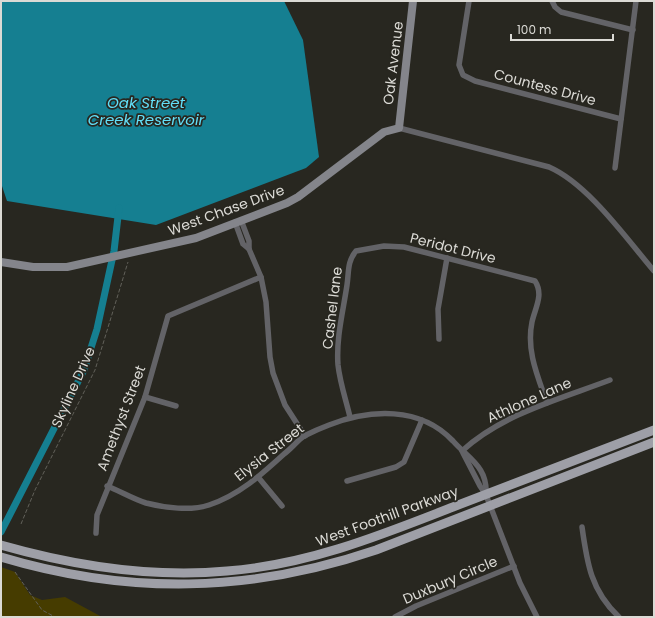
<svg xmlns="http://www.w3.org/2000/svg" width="655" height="618" font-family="Poppins,sans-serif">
<rect width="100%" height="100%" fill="#282720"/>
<!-- green -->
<path fill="#463c00" d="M1,567l14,5 15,23 12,5 23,-3 37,20h-101z"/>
<!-- water -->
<path fill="#157f91" d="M1,1h283l19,39 16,117 -13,11 -150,57 -149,-24 -6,-18z"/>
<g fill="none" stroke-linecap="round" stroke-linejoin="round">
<!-- canal -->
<path stroke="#157f91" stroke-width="7" d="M1,532l83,-162 13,-41 17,-78 5,-43"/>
<!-- path -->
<g stroke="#62615a" stroke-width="1" stroke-dasharray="4 2" stroke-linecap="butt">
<path d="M21,524l14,-34 60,-120 33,-108"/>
<path d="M15,572l27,38 13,7"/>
</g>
<!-- street -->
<g stroke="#636367" stroke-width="5.5">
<path d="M469,1l-10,64 4,10 12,6 146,38"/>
<path d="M552,1l3,6 6,5 72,18"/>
<path d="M399,128l150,39c39,17 77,71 105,104"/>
<path d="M615,168l21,-167"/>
<path d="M241,220l8,21v8l12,28 5,25 4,55 3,16 12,32 20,31"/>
<path d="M235,222l8,22 6,5"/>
<path d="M439,339l-1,-30 9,-51"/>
<path d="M145,397l31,9"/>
<path d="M350,417c-4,-17 -10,-34 -12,-52 -2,-27 5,-53 9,-80 2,-13 0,-23 9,-34l28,-5 20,1 131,34c9,14 0,27 -3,41 -6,29 6,55 15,81"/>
<path d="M462,451c40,-37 98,-52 148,-71"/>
<path d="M463,453l17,33 6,9 34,88 17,34"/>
<path d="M258,477l24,29"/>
<path d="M347,481l49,-14 8,-5 18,-42"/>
<path d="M107,486c13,5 26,13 39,17 19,5 45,8 63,2 30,-10 52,-30 75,-51 7,-5 13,-13 20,-18 8,-4 17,-8 25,-11 41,-16 91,-19 124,16 16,18 35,26 33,54"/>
<path d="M582,527c5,36 9,64 37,90"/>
<path d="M96,533l1,-18 48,-118 23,-81 93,-39"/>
<path d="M395,617l21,-11 98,-40"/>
</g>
<!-- secondary -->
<path stroke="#84858b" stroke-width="8" d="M1,262l32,5h34l129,-29 91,-35 11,-6 86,-65 15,-4 14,-127"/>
<!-- primary -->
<g stroke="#9e9fa7" stroke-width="9">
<path d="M1,545c74,21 149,33 226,26 80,-6 152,-35 226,-64 67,-25 134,-51 201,-77"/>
<path d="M1,557c127,38 249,36 375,-7l278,-108"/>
</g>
</g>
<g text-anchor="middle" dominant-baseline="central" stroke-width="3.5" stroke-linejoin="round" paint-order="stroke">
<!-- street labels -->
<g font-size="14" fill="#dbdad5" stroke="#282720">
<text transform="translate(393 63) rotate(-83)">Oak Avenue</text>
<text transform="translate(545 87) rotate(15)">Countess Drive</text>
<text transform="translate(226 210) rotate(-20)">West Chase Drive</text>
<text transform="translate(453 248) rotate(14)">Peridot Drive</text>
<text transform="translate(332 308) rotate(-83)">Cashel lane</text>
<text transform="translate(73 387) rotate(-66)">Skyline Drive</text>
<text transform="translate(529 400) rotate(-24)">Athlone Lane</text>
<text transform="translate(121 418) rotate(-69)">Amethyst Street</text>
<text transform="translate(269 452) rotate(-38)">Elysia Street</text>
<text transform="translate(387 516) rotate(-20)">West Foothill Parkway</text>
<text transform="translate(450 580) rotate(-23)">Duxbury Circle</text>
</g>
<!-- water labels -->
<g font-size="15" font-style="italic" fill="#62dff8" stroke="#282720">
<text x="146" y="102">Oak Street<tspan x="146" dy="17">Creek Reservoir</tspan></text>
</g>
</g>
<!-- border -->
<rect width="655" height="618" fill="none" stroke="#dbdad5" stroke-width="4"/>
<!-- scale -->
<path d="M511 34v6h102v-6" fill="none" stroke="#dbdad5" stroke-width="2"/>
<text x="517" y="34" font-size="12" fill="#dbdad5" stroke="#282720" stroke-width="3" paint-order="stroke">100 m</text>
</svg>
